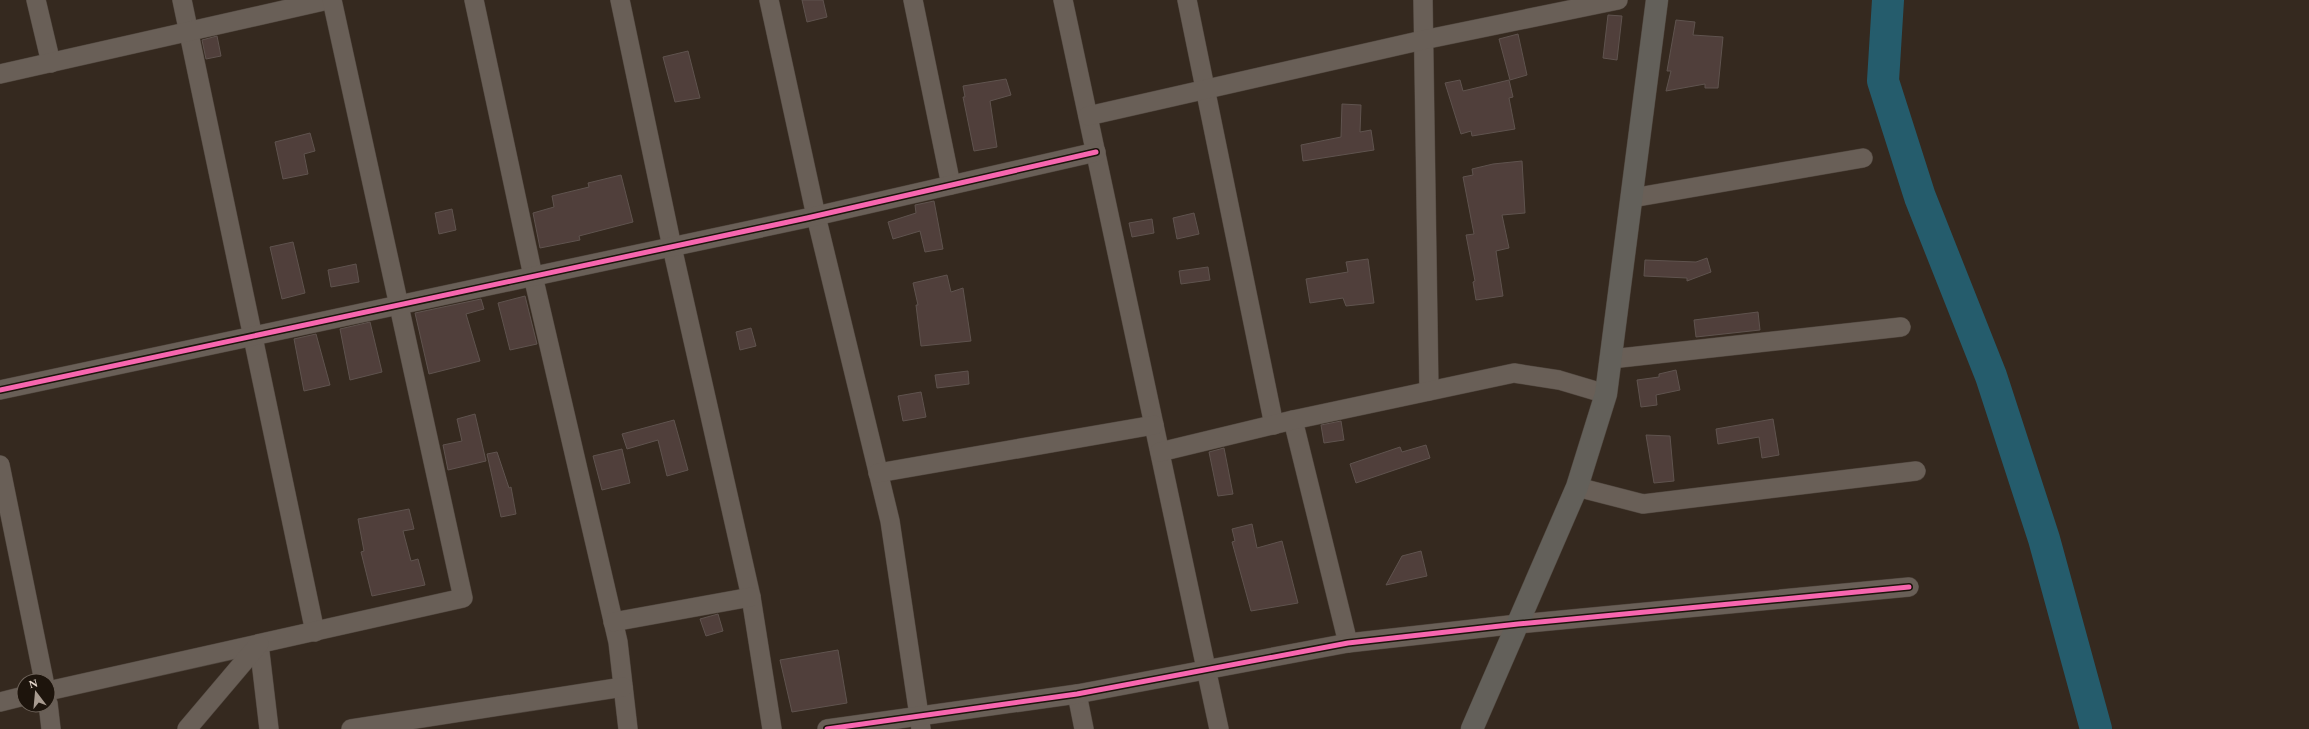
<svg xmlns="http://www.w3.org/2000/svg" width="2309" height="729" font-family="Spectral,serif">
<rect width="100%" height="100%" fill="#35291f"/>
<g fill="none" stroke-linecap="round" stroke-linejoin="round">
<!-- river -->
<path stroke="#255c6c" stroke-width="32" d="M1888,0l-5,81 37,116 71,179 53,163 52,190"/>
</g>
<!-- building -->
<g fill="#503f3b" stroke="#5f534e">
<path d="M802,0h21l4,17 -20,5z"/>
<path d="M1608,15l14,1 -5,44 -14,-2z"/>
<path d="M1676,20l19,2 -2,13 30,2 -5,51h-13v-4l-39,7 5,-20h-4z"/>
<path d="M1518,34l9,41 -17,5 -11,-41z"/>
<path d="M217,36l4,20 -15,3 -4,-19z"/>
<path d="M688,51l12,47 -25,4 -12,-45z"/>
<path d="M1006,79l5,16 -21,6 7,46 -23,4 -11,-54h2l-2,-11z"/>
<path d="M1460,80l3,11 46,-11 4,17 -4,1 6,31 -43,7 -1,-5 -10,3 -16,-51z"/>
<path d="M1342,104l19,1 -1,27 11,-2 3,20 -71,11 -2,-16 40,-8z"/>
<path d="M310,133l5,18 -11,3 4,20 -25,5 -8,-37z"/>
<path d="M1522,161l3,52 -23,2 7,33 -13,3 7,45 -27,4 -3,-18 2,-1 -9,-46 8,-1 -11,-57 10,-2 -1,-6 21,-5z"/>
<path d="M621,175l12,47 -54,14 1,4 -40,8 -7,-35 21,-6 -2,-11 37,-9 -1,-4z"/>
<path d="M934,201l9,48 -18,3 -5,-21 -27,8 -5,-17 28,-9 -1,-8z"/>
<path d="M452,209l4,21 -17,4 -4,-21z"/>
<path d="M1194,213l5,21 -22,5 -4,-21z"/>
<path d="M1152,219l2,14 -22,4 -3,-14z"/>
<path d="M293,242l12,51 -23,6 -12,-52z"/>
<path d="M1707,258l4,14 -24,9v-3l-43,-2 1,-16 51,2z"/>
<path d="M1368,259l6,44 -28,3 -3,-8 -33,5 -4,-24 42,-7 -2,-10z"/>
<path d="M356,264l3,18 -28,5 -3,-17z"/>
<path d="M1208,267l2,13 -29,4 -2,-13z"/>
<path d="M947,275l4,17 12,-4 8,53 -50,5 -5,-41h2l-5,-22z"/>
<path d="M525,296l12,48 -27,6 -12,-47z"/>
<path d="M481,299l3,10 -18,5 14,47 -51,13 -14,-61z"/>
<path d="M1758,312l2,18 -64,7 -2,-17z"/>
<path d="M370,322l12,50 -32,8 -10,-51z"/>
<path d="M751,328l5,18 -16,4 -4,-18z"/>
<path d="M316,334l14,51 -26,6 -10,-52z"/>
<path d="M1676,370l4,20 -24,5 1,10 -16,2 -4,-27 22,-3v-3z"/>
<path d="M968,371l1,13 -32,4 -2,-13z"/>
<path d="M921,392l5,25 -23,4 -5,-25z"/>
<path d="M475,414l11,47 -38,9 -5,-25 19,-4 -5,-22z"/>
<path d="M1773,419l6,36 -17,3 -3,-21 -41,7 -2,-15z"/>
<path d="M674,420l14,50 -21,6 -9,-36 -31,9 -5,-15z"/>
<path d="M1341,421l3,19 -20,3 -3,-18z"/>
<path d="M1646,435l24,1 4,45 -20,2z"/>
<path d="M1426,445l4,13 -74,25 -6,-19 50,-17 2,5z"/>
<path d="M1224,448l9,46 -15,2 -9,-44z"/>
<path d="M622,449l8,34 -28,7 -9,-34z"/>
<path d="M497,452l12,36 2,-1 5,27 -15,3 -14,-63z"/>
<path d="M409,509l5,20 -11,2 8,30 7,-2 7,26 -53,11 -11,-44 3,-1 -6,-32z"/>
<path d="M1252,524l5,24 25,-7 16,62 -47,8 -19,-69 3,-1 -3,-12z"/>
<path d="M1421,551l6,25 -41,9 16,-29z"/>
<path d="M718,614l5,17 -17,5 -6,-17z"/>
<path d="M838,650l9,53 -55,9 -12,-52z"/>
</g>
<g fill="none" stroke-linecap="round" stroke-linejoin="round">
<defs>
<g id="street">
<path d="M36,0l15,63"/>
<path d="M182,0l133,632"/>
<path d="M474,0l59,276 85,366 10,87"/>
<path d="M620,0l52,247 79,350 21,132"/>
<path d="M769,0l47,216 74,305 31,208"/>
<path d="M913,0l38,185"/>
<path d="M1063,0l156,729"/>
<path d="M1187,0l87,425"/>
<path d="M1423,0l6,391"/>
<path d="M0,74l328,-74"/>
<path d="M1088,116l335,-76 195,-40"/>
<path d="M1632,198l231,-40"/>
<path d="M1611,359l290,-32"/>
<path d="M0,390l807,-172 289,-66"/>
<path d="M1293,420l55,223"/>
<path d="M1160,452l133,-32 221,-47 45,7 47,14"/>
<path d="M0,465l44,216"/>
<path d="M878,473l276,-48"/>
<path d="M1577,487l66,17 273,-33"/>
<path d="M613,622l138,-25"/>
<path d="M259,644l10,85"/>
<path d="M48,691l415,-93 -131,-598"/>
<path d="M1077,694l7,35"/>
<path d="M0,702l24,-6"/>
<path d="M48,703l3,26"/>
<path d="M187,729l72,-85"/>
<path d="M351,729l272,-42"/>
<path d="M827,729l250,-35 271,-51 170,-19 391,-37"/>
</g>
<path id="secondary" d="M1472,729l105,-242 29,-93 51,-394"/>
</defs>
<!-- street casing -->
<use href="#street" stroke="#4f453d" stroke-width="20"/>
<!-- secondary casing -->
<use href="#secondary" stroke="#4f453d" stroke-width="23"/>
<!-- street -->
<use href="#street" stroke="#695f57" stroke-width="19"/>
<!-- secondary -->
<use href="#secondary" stroke="#63605a" stroke-width="22"/>
<defs>
<g id="cycleway">
<path d="M0,390l807,-172 289,-66"/>
<path d="M827,729l250,-35 271,-51 170,-19 391,-37"/>
</g>
</defs>
<!-- cycleway casing -->
<use href="#cycleway" stroke="#1d140c" stroke-width="8"/>
<!-- cycleway -->
<use href="#cycleway" stroke="#f766af" stroke-width="5"/>
</g>
<!-- north arrow -->
<g transform="translate(36 693) rotate(344)"><circle r="19" fill="#1d140c" stroke="#6d6259"/>
<path d="M0-3L7 15L0 10L-7 15Z" fill="#a89b90"/>
<text y="-6" font-size="11" font-weight="bold" text-anchor="middle" fill="#e6d8cd">N</text>
</g>
</svg>
